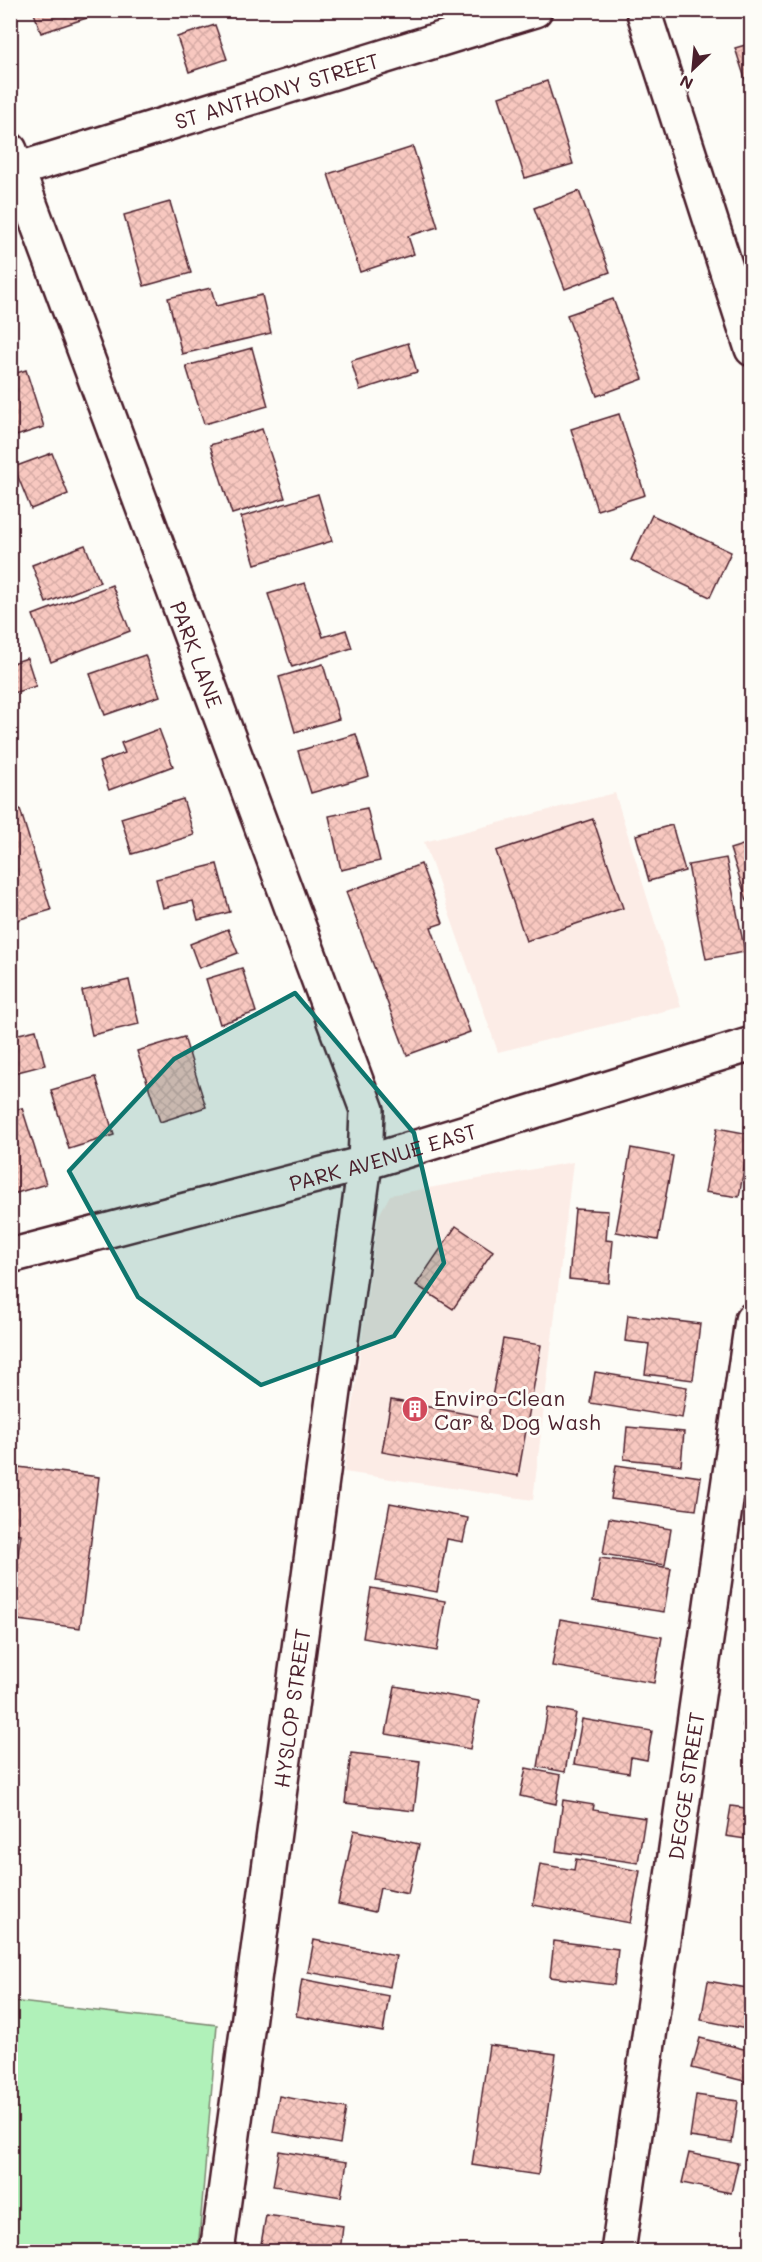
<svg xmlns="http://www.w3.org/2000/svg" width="762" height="2262" font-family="Mali,sans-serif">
<defs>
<pattern id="building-cross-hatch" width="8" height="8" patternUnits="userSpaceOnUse" patternTransform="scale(1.5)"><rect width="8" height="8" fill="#f8c8c0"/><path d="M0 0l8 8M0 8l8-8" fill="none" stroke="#d6aba5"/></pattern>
</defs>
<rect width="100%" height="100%" fill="#fdfcf7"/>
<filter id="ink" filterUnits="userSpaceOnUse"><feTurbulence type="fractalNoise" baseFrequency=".0167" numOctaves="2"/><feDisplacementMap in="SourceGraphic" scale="12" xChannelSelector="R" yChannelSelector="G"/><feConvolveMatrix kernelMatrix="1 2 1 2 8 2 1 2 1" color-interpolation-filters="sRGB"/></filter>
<g filter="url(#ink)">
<!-- built -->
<g fill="#fcece6">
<path d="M615,793l66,214 -183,45 -74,-210z"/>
<path d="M573,1162l-40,338 -189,-28 34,-255 12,-22z"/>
</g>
<!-- green -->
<path fill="#b0f1b9" stroke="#7d8872" stroke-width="1.5" d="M11,2001l206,24 -19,226h-187z"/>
<!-- building -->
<g fill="url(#building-cross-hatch)" stroke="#4a1f2b" stroke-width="1.5">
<path d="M33,10h78l-70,23z"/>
<path d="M215,25l12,34 -38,13 -12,-35z"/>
<path d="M752,43v57l-17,-52z"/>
<path d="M547,81l26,83 -48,14 -26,-81z"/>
<path d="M413,147l25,80 -30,9 6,18 -54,18 -32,-98z"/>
<path d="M579,191l31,81 -45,17 -31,-81z"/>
<path d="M170,202l21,71 -47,13 -20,-71z"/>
<path d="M211,288l5,18 46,-11 9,38 -89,21 -14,-56z"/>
<path d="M613,299l30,80 -46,17 -30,-81z"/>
<path d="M408,343l9,29 -57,18 -9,-29z"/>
<path d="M252,348l16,58 -64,18 -18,-58z"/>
<path d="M26,370l18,57 -34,11v-63z"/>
<path d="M619,414l26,81 -48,15 -26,-81z"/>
<path d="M262,429l23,69 -53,16 -22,-69z"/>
<path d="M52,453l16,41 -37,15 -17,-42z"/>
<path d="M318,494l14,47 -77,23 -14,-47z"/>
<path d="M652,515l79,37 -21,45 -79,-37z"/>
<path d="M85,545l15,37 -54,21 -14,-38z"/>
<path d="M305,583l18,54 23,-7 6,18 -60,19 -24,-73z"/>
<path d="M112,585l18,46 -79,31 -18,-47z"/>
<path d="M145,655l15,41 -55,19 -15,-41z"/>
<path d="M27,658l9,28 -26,8v-30z"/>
<path d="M323,664l16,55 -44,13 -16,-55z"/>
<path d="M159,729l14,37 -64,24 -10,-28 26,-9 -4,-10z"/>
<path d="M356,734l13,42 -58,17 -13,-42z"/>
<path d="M183,799l11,36 -62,19 -11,-36z"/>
<path d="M367,808l13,53 -39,9 -12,-54z"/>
<path d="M20,809l31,101 -41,12v-110z"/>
<path d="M593,819l30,89 -97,33 -30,-90z"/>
<path d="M672,825l13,46 -36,10 -13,-46z"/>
<path d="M752,842v74l-22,-67z"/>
<path d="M726,858l19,94 -39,7 -18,-94z"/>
<path d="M217,864l13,48 -32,8 -5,-19 -30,7 -7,-29z"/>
<path d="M421,864l22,59 -12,4 39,105 -63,23 -61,-163z"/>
<path d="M228,929l10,24 -39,15 -9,-24z"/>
<path d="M242,968l14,44 -36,12 -14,-45z"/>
<path d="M129,980l10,44 -47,11 -10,-44z"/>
<path d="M36,1030l9,35 -35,9v-38z"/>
<path d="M184,1037l22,70 -46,15 -23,-71z"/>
<path d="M96,1077l18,58 -45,14 -18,-59z"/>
<path d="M22,1108l24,76 -36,11v-84z"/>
<path d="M717,1128l33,6 -11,63 -34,-5z"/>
<path d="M631,1148l42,8 -15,84 -42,-8z"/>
<path d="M575,1209l33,2 -2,29 7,1 -4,42 -40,-4z"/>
<path d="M456,1226l37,25 -40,58 -37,-24z"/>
<path d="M628,1315l72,9 -7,56 -48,-6 4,-30 -24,-3z"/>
<path d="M503,1339l38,6 -23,131 -136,-24 9,-52 97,18z"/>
<path d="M595,1372l92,15 -5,31 -92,-15z"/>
<path d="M627,1427l57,5 -3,33 -57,-6z"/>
<path d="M616,1465l85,12 -5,33 -85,-11z"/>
<path d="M10,1466l89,11 -19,151 -70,-9v-45l5,1 6,-41 -11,-2z"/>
<path d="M390,1503l78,15 -5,24 -16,-3 -10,53 -61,-11z"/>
<path d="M609,1518l62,11 -6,36 -62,-11z"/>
<path d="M600,1558l71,10 -7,44 -71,-11z"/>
<path d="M371,1588l74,13 -8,50 -74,-13z"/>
<path d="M560,1619l102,18 -8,46 -102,-17z"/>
<path d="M395,1686l84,15 -9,48 -84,-15z"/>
<path d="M748,1696h4v32l-9,-2z"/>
<path d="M548,1708l28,5 -11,59 -27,-5z"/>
<path d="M582,1719l70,12 -5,29 -16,-3 -2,16 -55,-9z"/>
<path d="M351,1753l69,8 -6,50 -69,-8z"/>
<path d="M526,1768l35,7 -5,29 -36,-8z"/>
<path d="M563,1800l31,5 -1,5 52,8 -7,45 -82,-12z"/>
<path d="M731,1806l21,3v31l-26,-4z"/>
<path d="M354,1830l65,14 -11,50 -28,-6 -5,24 -37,-8z"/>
<path d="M576,1859l64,12 -10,52 -97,-18 7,-41 34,6z"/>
<path d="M314,1940l82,16 -6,31 -82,-15z"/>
<path d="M554,1941l64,8 -4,36 -64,-8z"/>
<path d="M302,1979l87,17 -6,36 -87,-16z"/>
<path d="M708,1981l44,8v41l-51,-10z"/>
<path d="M700,2038l52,13v32l-60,-15z"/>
<path d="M489,2045l67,9 -18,121 -66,-10z"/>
<path d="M696,2095l42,6 -6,42 -42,-6z"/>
<path d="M279,2096l67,12 -6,36 -67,-12z"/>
<path d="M279,2151l68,11 -6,35 -68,-11z"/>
<path d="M689,2153l49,10 -7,30 -49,-10z"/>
<path d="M266,2215l77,11 -3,26h-29l-50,-8z"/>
</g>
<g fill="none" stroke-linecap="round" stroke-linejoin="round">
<defs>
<g id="minor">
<path d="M643,10l109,339"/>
<path id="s1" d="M10,172l525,-162"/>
<path id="s2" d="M217,2252l148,-1089"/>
<path id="s3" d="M618,2252l134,-932"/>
</g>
<g id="tertiary">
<path id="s4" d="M10,150l357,960 -2,53"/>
</g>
<g id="secondary">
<path id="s5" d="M10,1256l355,-93 387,-119"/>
</g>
</defs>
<!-- minor casing -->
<use href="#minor" stroke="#4a1f2b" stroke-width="38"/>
<!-- tertiary casing -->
<use href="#tertiary" stroke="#4a1f2b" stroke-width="38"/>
<!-- secondary casing -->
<use href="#secondary" stroke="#4a1f2b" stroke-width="38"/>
<!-- minor -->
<use href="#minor" stroke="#fdfcf7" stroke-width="33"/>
<!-- tertiary -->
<use href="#tertiary" stroke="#fdfcf7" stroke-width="33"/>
<!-- secondary -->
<use href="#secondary" stroke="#fdfcf7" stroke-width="33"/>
</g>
</g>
<!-- marked area -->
<path fill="#0f766e" fill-opacity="0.2" stroke="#0f766e" stroke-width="4.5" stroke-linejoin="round" d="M295,993l119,140 30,130 -50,73 -133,49 -123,-88 -69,-126 105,-112z"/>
<!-- icons -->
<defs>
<symbol id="building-disc" viewBox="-11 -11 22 22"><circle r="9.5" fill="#d1495b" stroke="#fdfcf7"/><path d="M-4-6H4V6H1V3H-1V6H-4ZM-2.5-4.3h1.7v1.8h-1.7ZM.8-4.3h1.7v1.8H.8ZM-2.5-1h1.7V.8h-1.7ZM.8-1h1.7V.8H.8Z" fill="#fff"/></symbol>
</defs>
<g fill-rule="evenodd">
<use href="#building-disc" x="400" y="1394" width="30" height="30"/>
</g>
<g text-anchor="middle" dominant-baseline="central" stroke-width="6" stroke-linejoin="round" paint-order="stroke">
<!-- street labels -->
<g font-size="21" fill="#4a1f2b" stroke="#fdfcf7">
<text stroke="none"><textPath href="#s1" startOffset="279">ST ANTHONY STREET</textPath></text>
<text stroke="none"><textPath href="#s4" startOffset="538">PARK LANE</textPath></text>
<text stroke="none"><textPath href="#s5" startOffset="386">PARK AVENUE EAST</textPath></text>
<text stroke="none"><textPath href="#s2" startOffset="549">HYSLOP STREET</textPath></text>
<text stroke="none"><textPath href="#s3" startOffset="471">DEGGE STREET</textPath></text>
</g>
<!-- poi labels -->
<g font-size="21" fill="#4a1f2b" stroke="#fdfcf7" text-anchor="start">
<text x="434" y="1397">Enviro-Clean<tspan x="434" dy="24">Car &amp; Dog Wash</tspan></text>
</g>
</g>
<!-- margin -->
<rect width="762" height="2262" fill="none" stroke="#fdfcf7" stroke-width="36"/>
<rect x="18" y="18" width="726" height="2226" fill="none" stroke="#4a1f2b" stroke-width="2" filter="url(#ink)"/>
<!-- north arrow -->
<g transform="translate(693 69) rotate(206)" stroke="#fdfcf7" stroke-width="4.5" paint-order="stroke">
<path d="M0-4.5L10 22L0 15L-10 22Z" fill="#4a1f2b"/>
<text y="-9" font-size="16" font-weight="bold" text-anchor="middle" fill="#4a1f2b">N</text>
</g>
</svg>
